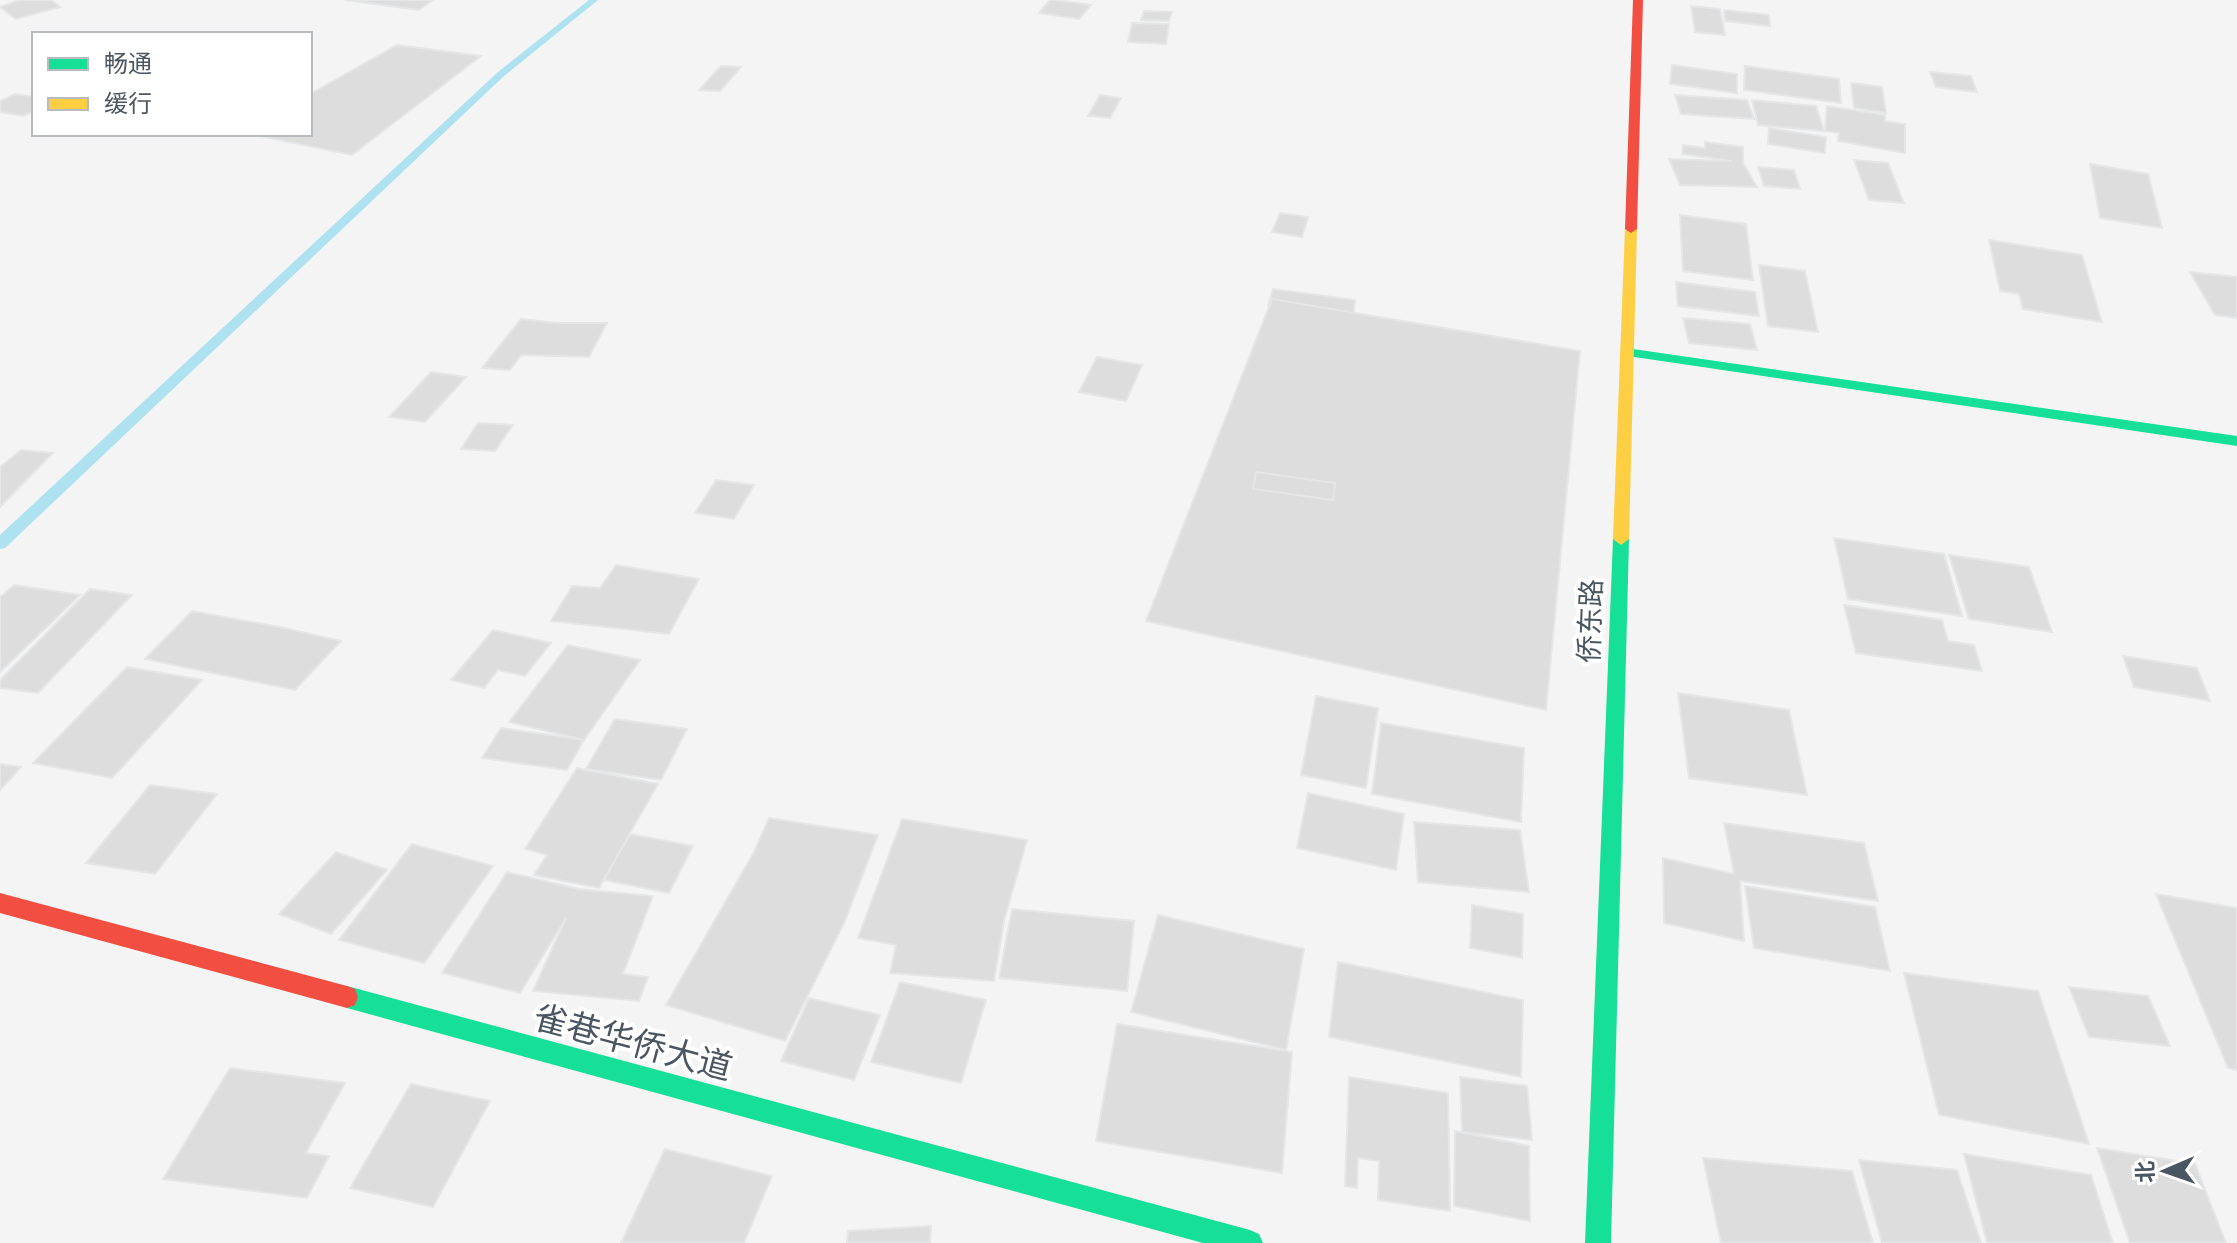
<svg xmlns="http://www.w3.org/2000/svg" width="2237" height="1243" font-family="Cabin,'Noto Sans SC',sans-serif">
<rect width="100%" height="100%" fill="#f4f4f4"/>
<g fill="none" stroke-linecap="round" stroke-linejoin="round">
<!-- stream -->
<path fill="#aee2f0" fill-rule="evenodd" d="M589,0h9l-94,76 -499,472 -5,1v-14l498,-463z"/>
</g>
<!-- building -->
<g fill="#ddddde" stroke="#e5e6e7" stroke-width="2">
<path d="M19,0h32l9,7 -44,12 -16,-12z"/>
<path d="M345,0h88l-14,10z"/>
<path d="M1050,0h6l35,5 -12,14 -40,-6z"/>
<path d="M1691,6l29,3 5,26 -30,-3z"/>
<path d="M1724,10l45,5 1,11 -45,-5z"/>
<path d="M1144,11l28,1 -3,9 -28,-1z"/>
<path d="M1132,23l37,1 -3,20 -38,-2z"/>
<path d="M397,45l84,11 -129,99 -102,-21h60v-40z"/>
<path d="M1672,65l65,9v19l-67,-9z"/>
<path d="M721,66l20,1 -21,24 -21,-1z"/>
<path d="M1745,66l94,13 2,24 -97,-13z"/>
<path d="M1930,72l41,4 6,16 -41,-5z"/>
<path d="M1851,83l31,4 4,26 -32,-5z"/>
<path d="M15,94l19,3v14l-11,5 -23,-4v-11z"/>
<path d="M1100,95l21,3 -11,20 -22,-2z"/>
<path d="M1675,95l72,5 7,19 -73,-5z"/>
<path d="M1752,100l64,6 8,25 -66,-6z"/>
<path d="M1827,106l58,9v6l20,3v29l-67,-12 1,-8 -14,-2z"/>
<path d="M1769,128l57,9 -1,16 -57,-9z"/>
<path d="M1705,142l38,5v16l14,24 -77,-2 -11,-26 63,2 -50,-7 1,-9 22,3z"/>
<path d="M1854,160l34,3 16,40 -35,-3z"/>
<path d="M2090,164l58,10 14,54 -62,-10z"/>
<path d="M1758,167l36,3 6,19 -36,-3z"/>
<path d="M1280,213l28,4 -6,20 -30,-5z"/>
<path d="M1680,215l66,9 7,56 -70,-9z"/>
<path d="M1989,240l93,15 20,67 -79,-13 -4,-15 -19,-3z"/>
<path d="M1759,265l46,6 13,61 -50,-6z"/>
<path d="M2190,272l47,5v41l-22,-3z"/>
<path d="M1676,282l79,10 4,24 -81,-10z"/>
<path d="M1273,289l82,11 -2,17 -85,-11z"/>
<path d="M1272,299l308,52 -34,359 -400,-89z"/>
<path d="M1683,318l67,6 7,26 -68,-7z"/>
<path d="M521,319l37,4h49l-18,34 -68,-2 -11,15 -28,-2z"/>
<path d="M1097,357l45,8 -16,36 -47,-9z"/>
<path d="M431,372l35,5 -41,45 -36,-5z"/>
<path d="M478,423l35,2 -18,26 -34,-2z"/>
<path d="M21,450l32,3 -53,54v-40z"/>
<path d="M1256,472l79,11 -2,17 -80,-11z"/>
<path d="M716,480l38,5 -20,34 -39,-6z"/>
<path d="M1834,538l110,16 18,62 -114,-17z"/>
<path d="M1949,555l80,12 23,65 -83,-13z"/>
<path d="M616,565l83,14 -30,55 -118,-13 21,-35 28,2z"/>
<path d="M14,585l66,10 -80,77v-75z"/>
<path d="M90,589l42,6 -94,98 -38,-5v-8z"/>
<path d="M1844,605l98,15 6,21 26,4 8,26 -126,-18z"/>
<path d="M192,611l93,17 56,13 -46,49 -150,-31z"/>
<path d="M493,630l58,13 -26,33 -27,-6 -14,18 -33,-8z"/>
<path d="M568,645l72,15 -56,80 -75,-18z"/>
<path d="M2123,656l74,12 13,33 -76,-14z"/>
<path d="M127,667l75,13 -90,98 -79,-15z"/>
<path d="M1678,693l111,17 18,85 -118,-17z"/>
<path d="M1316,696l62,12 -12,80 -65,-13z"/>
<path d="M615,719l72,10 -26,51 -75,-11z"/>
<path d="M1381,723l143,25 -3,74 -149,-28z"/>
<path d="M501,728l83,12 -17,30 -85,-12z"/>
<path d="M0,764l21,3 -21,23z"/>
<path d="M577,768l81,16 -59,104 -65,-13 13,-20 -22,-6z"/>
<path d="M150,785l67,9 -62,80 -69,-11z"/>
<path d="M1308,793l96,21 -8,56 -99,-22z"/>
<path d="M769,818l109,17 -33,86 -60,120 -119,-36 88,-153z"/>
<path d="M902,819l125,21 -23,81 -10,60 -104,-8 6,-28 -38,-7z"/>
<path d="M1414,822l106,8 9,62 -111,-10z"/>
<path d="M1724,823l140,20 14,58 -138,-20 4,60 -80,-18 -1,-65 71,16z"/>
<path d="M630,834l63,12 -24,47 -65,-13z"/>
<path d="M412,844l81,22 -69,97 -85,-23z"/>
<path d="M336,852l51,18 -56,64 -52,-20z"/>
<path d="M507,872l72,17 74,7 -30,78 25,3 -9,24 -106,-10 33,-73 -46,75 -78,-20z"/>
<path d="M1745,886l130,21 15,64 -136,-23z"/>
<path d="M2156,894l81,14v162l-9,-2z"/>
<path d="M1472,905l51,9 -1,44 -52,-10z"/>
<path d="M1012,909l122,12 -7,70 -128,-13z"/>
<path d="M1158,915l146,34 -18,101 -155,-38z"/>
<path d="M1338,962l185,38 -2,77 -192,-40z"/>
<path d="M1904,973l134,18 51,153 -150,-29z"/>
<path d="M900,982l86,18 -25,83 -90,-21z"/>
<path d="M2069,987l79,9 22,50 -81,-9z"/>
<path d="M809,998l71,17 -26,65 -73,-19z"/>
<path d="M1117,1024l175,28 -10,121 -186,-32z"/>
<path d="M230,1068l115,15 -39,70 23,3 -22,42 -144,-19z"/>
<path d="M1349,1077l99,16 2,118 -72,-11 1,-39 -21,-3 -1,30 -12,-2z"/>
<path d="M1460,1077l67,9 5,54 -70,-8z"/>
<path d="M411,1084l79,17 -57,106 -83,-19z"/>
<path d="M1455,1131l74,15 1,75 -76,-15z"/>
<path d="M2097,1148l98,16 31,79h-96z"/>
<path d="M665,1149l107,27 -28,67h-123z"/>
<path d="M1964,1154l127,21 22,68h-126z"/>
<path d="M1703,1158l149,13 21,72h-152z"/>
<path d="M1859,1160l98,10 24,73h-99z"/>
<path d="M931,1226l-1,17h-83l1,-12z"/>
</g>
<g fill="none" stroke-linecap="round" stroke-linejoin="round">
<!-- fast -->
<g fill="#16e098" fill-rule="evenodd">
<path d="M1626,348l611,88v10l-616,-91v-6z"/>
<path d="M1621,533l8,6 -18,704h-26l28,-704z"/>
<path d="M347,986l903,244 9,4 4,9h-60l-856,-235 -8,-3 -3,-8 3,-8z"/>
</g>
<!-- slow -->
<path fill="#ffcf43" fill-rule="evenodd" d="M1631,225l6,4 -8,310 -8,6 -8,-6 12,-310z"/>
<!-- jam -->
<g fill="#f24e42" fill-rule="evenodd">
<path d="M1633,0h10l-6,229 -6,4 -6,-4z"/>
<path d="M0,893l347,93 8,3 3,8 -3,8 -8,3 -347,-95z"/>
</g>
</g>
<g text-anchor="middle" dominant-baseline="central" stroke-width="8" stroke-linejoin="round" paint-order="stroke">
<!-- street labels -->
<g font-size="28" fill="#4a5661" stroke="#fff">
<text transform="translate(1590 621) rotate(-88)">侨东路</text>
</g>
<!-- near-street labels -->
<g font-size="34" fill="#4a5661" stroke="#fff">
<text transform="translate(633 1042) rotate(15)">雀巷华侨大道</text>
</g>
</g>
<!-- legend -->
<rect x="32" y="32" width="280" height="104" fill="#ffffff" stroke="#b7bbc0" stroke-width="2"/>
<rect x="48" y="58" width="40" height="12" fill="#16e098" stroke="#b7bbc0" stroke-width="2"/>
<text x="104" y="72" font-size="24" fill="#4a5661">畅通</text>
<rect x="48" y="98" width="40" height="12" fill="#ffcf43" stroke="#b7bbc0" stroke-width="2"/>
<text x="104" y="112" font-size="24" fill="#4a5661">缓行</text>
<!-- north arrow -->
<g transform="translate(2165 1171) rotate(268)" stroke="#ffffff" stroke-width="6" paint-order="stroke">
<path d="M0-6L14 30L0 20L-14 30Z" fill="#4a5661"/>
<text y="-12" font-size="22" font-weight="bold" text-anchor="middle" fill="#4a5661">北</text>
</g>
</svg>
